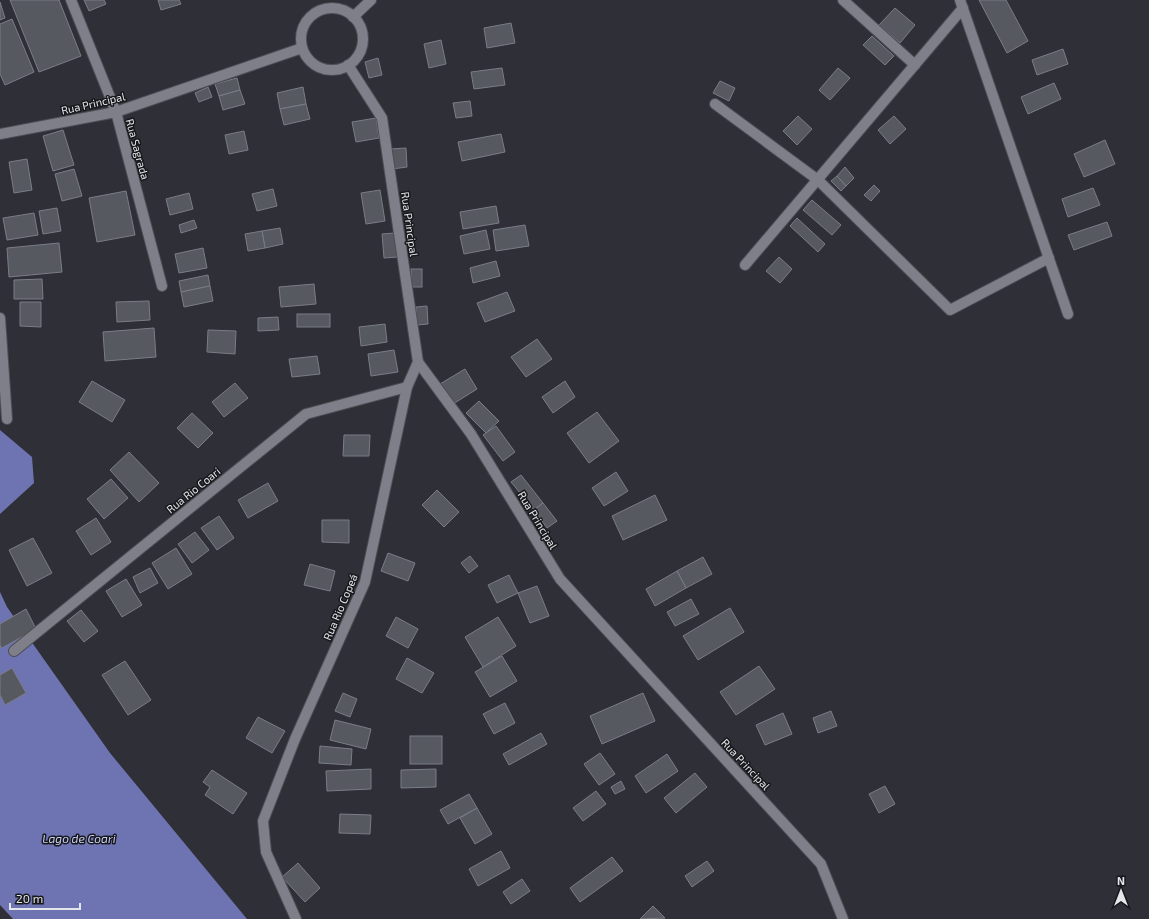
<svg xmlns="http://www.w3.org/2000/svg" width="1149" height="919" font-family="'Exo 2',sans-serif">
<rect width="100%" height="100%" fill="#2e2f37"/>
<!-- water -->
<g fill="#6e73b2">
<path d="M0,430l32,27 2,26 -34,31z"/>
<path d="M0,592l7,15 103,146 137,166h-234l-13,-14z"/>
</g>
<!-- building -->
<g fill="#575961" stroke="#7b7d86">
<path d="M10,0h49l22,56 -42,16z"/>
<path d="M84,0h20l2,4 -17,7z"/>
<path d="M158,0h21l2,4 -20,6z"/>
<path d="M979,0h27l22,41 -21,12z"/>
<path d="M0,2l5,16 -5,2z"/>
<path d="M895,8l20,17 -15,18 -21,-18z"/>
<path d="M12,19l22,53 -29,13 -5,-11v-50z"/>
<path d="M511,23l4,20 -28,5 -3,-20z"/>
<path d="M872,36l22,20 -9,9 -22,-20z"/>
<path d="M441,40l5,24 -17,4 -5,-24z"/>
<path d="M1063,49l5,15 -31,11 -5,-15z"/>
<path d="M378,58l4,17 -13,3 -4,-16z"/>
<path d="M502,68l3,17 -31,4 -3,-17z"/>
<path d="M838,68l12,10 -20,22 -11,-10z"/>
<path d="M237,78l3,12 -21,6 -4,-12z"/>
<path d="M720,81l15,7 -6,13 -16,-8z"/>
<path d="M1054,83l7,16 -33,15 -7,-17z"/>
<path d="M208,87l4,10 -13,5 -4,-9z"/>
<path d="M303,87l3,17 -26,5 -3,-16z"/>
<path d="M240,90l5,14 -22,6 -4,-14z"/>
<path d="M470,101l2,15 -16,2 -3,-15z"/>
<path d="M306,104l4,15 -26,6 -4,-16z"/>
<path d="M798,116l14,13 -15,16 -14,-14z"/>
<path d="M894,116l12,13 -16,15 -12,-14z"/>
<path d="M376,118l3,20 -23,4 -4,-20z"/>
<path d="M63,130l11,35 -21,6 -10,-35z"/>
<path d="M244,131l4,19 -19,4 -4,-19z"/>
<path d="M501,134l4,18 -43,9 -4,-19z"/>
<path d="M1105,140l10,24 -31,13 -10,-23z"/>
<path d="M406,148l1,19 -15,2 -2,-20z"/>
<path d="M27,159l5,31 -18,3 -5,-31z"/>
<path d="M845,167l9,11 -8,8 -9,-10z"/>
<path d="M74,169l8,27 -20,5 -7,-27z"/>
<path d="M837,176l9,10 -5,5 -10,-10z"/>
<path d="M874,185l6,6 -9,10 -7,-6z"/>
<path d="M1093,188l7,17 -32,12 -6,-18z"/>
<path d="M273,189l4,17 -20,5 -5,-17z"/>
<path d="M380,190l5,31 -19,3 -5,-31z"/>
<path d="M126,191l9,44 -38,7 -8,-44z"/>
<path d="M189,193l4,16 -23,6 -4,-16z"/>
<path d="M812,200l29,25 -9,10 -29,-25z"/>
<path d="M496,206l3,17 -36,6 -3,-17z"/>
<path d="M57,208l4,23 -18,3 -4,-23z"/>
<path d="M34,213l4,22 -31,5 -4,-22z"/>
<path d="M797,218l28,26 -7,8 -28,-26z"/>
<path d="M194,220l3,8 -16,5 -2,-8z"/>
<path d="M1107,222l5,14 -38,14 -6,-15z"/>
<path d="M525,225l4,21 -33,5 -3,-21z"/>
<path d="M280,228l3,16 -18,4 -3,-17z"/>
<path d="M486,230l4,19 -26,5 -4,-18z"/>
<path d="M262,231l3,17 -17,3 -3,-17z"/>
<path d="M395,233l2,24 -13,1 -2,-24z"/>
<path d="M59,243l3,29 -53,5 -2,-29z"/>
<path d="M203,248l4,20 -28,5 -4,-19z"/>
<path d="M779,257l13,12 -12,14 -14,-12z"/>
<path d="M496,261l4,15 -27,7 -3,-15z"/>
<rect x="411" y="269" width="11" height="18"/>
<path d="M208,275l2,11 -29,6 -2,-11z"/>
<path d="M42,279l1,20h-29v-19z"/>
<path d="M314,284l2,20 -35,3 -2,-20z"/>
<path d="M210,286l3,15 -29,6 -3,-15z"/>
<path d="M507,292l8,19 -30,11 -8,-19z"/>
<path d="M149,301l1,19 -33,2 -1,-20z"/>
<path d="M20,302h21v25l-21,-1z"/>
<path d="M427,306l1,18 -11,1 -1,-18z"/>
<rect x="297" y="314" width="33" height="13"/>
<path d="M278,317l1,13 -21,1v-13z"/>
<path d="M385,324l2,18 -26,4 -2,-19z"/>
<path d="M154,328l2,29 -51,4 -2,-29z"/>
<path d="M208,330l28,1 -1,23 -28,-2z"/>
<path d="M537,339l15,20 -26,18 -15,-20z"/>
<path d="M394,350l4,22 -27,4 -3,-22z"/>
<path d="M317,356l3,18 -28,3 -3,-18z"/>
<path d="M465,369l12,20 -24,15 -13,-20z"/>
<path d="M92,381l33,19 -13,22 -33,-20z"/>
<path d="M565,381l10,16 -22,16 -11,-16z"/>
<path d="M235,383l13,15 -24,19 -12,-15z"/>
<path d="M479,401l20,20 -13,12 -20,-20z"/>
<path d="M597,412l22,29 -30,22 -22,-30z"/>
<path d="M192,413l21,20 -15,15 -21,-20z"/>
<path d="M496,426l19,26 -12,9 -20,-26z"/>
<path d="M344,435h26l-1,21h-26z"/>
<path d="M129,452l30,31 -20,19 -29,-32z"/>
<path d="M616,472l12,19 -24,15 -12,-18z"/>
<path d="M521,475l22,28 -9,7 -23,-28z"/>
<path d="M111,479l17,19 -24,21 -17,-20z"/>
<path d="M268,483l10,18 -30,17 -10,-18z"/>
<path d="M437,490l22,22 -15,15 -22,-22z"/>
<path d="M655,495l12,25 -44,20 -11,-24z"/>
<path d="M543,503l14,18 -10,7 -13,-18z"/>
<path d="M219,516l15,22 -17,12 -16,-22z"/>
<path d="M96,518l15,24 -20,13 -15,-24z"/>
<path d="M322,520h27v23l-27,-1z"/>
<path d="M195,532l14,18 -17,13 -14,-19z"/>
<path d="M33,538l19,35 -25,13 -18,-36z"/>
<path d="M176,548l16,26 -24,15 -16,-26z"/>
<path d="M388,553l27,10 -7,18 -27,-10z"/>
<path d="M470,556l8,10 -9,7 -8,-10z"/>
<path d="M703,557l9,17 -26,14 -9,-17z"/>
<path d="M310,564l25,7 -5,20 -26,-6z"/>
<path d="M150,568l8,15 -18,10 -7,-16z"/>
<path d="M677,571l9,17 -31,18 -9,-17z"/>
<path d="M509,575l9,18 -21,10 -9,-18z"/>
<path d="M126,579l16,26 -20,12 -16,-26z"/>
<path d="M537,586l12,30 -19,7 -12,-30z"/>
<path d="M691,599l8,15 -24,12 -8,-14z"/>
<path d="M730,608l14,24 -46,28 -15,-24z"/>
<path d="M26,609l10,20 -34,19 -2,-3v-21z"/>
<path d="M81,610l17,21 -14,11 -17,-21z"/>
<path d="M396,617l22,12 -10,19 -22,-12z"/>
<path d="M498,617l18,29 -33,21 -18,-30z"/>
<path d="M502,656l15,25 -27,16 -15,-25z"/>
<path d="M407,658l27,15 -12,20 -26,-14z"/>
<path d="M125,661l26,39 -23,15 -26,-40z"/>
<path d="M759,666l16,23 -39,26 -16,-23z"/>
<path d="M12,668l14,25 -21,12 -5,-10v-20z"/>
<path d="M343,693l14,6 -7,18 -15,-6z"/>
<path d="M643,693l12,28 -53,23 -12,-28z"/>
<path d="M505,703l10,20 -21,11 -11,-20z"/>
<path d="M831,711l6,15 -19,7 -5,-15z"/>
<path d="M783,713l9,21 -27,11 -9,-20z"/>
<path d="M258,717l27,14 -13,22 -26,-15z"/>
<path d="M335,720l36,9 -5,20 -36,-9z"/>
<path d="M541,733l6,11 -38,21 -6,-11z"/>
<rect x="410" y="736" width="32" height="28"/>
<path d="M320,746l32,3 -1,16 -32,-2z"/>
<path d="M600,753l15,21 -16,11 -15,-21z"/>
<path d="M667,754l11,17 -32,22 -11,-17z"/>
<path d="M371,769v20l-44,2 -1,-20z"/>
<path d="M436,769v18l-35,1v-18z"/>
<path d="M212,770l35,23 -14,21 -28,-19 5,-8 -7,-5z"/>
<path d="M695,773l12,14 -31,26 -12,-15z"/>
<path d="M621,781l4,8 -10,5 -4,-7z"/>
<path d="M885,786l10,18 -16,9 -10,-19z"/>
<path d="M596,791l10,13 -23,17 -10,-13z"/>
<path d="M469,794l8,14 -29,16 -8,-14z"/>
<path d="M477,808l15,26 -17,10 -15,-26z"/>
<path d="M340,814l31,1 -1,19 -31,-1z"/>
<path d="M501,851l9,17 -32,18 -9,-17z"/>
<path d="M612,857l11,14 -43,31 -10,-14z"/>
<path d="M707,861l7,10 -22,16 -7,-11z"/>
<path d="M298,863l22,25 -15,14 -23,-25z"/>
<path d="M522,879l8,12 -19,13 -8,-12z"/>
<path d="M653,906l12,12 -25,1z"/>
</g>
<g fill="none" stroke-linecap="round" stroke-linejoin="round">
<defs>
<g id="minor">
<path d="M71,0l45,112 46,174"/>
<path d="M843,0l72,65"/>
<path d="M960,0l108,314"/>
<circle cx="332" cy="39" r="31"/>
<path d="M353,17l18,-17"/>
<path d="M348,65l34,53 36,244 53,72 89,145 261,285 22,55"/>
<path d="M715,104l103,76 132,130 99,-52"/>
<path d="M0,134l116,-22 186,-64"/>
<path d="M745,265l218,-257"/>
<path d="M0,318l7,101"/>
<path d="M14,651l292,-237 101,-27"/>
<path d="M296,919l-30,-67 -3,-31 32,-82 70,-157 42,-195 11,-25"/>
</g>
</defs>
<!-- minor casing -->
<use href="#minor" stroke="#4d4d54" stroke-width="12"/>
<!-- minor -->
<use href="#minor" stroke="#7e7f88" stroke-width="10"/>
</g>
<g text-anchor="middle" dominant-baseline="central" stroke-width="3" stroke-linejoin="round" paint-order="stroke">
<!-- street labels -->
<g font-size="11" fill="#e5e6eb" stroke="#17181b">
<text transform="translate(93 103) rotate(-13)">Rua Principal</text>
<text transform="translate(138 149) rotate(75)">Rua Sagrada</text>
<text transform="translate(410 224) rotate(82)">Rua Principal</text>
<text transform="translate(193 490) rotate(-39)">Rua Rio Coari</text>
<text transform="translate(538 520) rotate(59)">Rua Principal</text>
<text transform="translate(340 607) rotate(-67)">Rua Rio Copeá</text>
<text transform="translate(746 764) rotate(47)">Rua Principal</text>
</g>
<!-- water labels -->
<g font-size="12" font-style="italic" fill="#c9cef3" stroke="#17181b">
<text x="79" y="838">Lago de Coari</text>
</g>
</g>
<!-- north arrow -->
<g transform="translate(1121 891)" stroke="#17181b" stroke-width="3" paint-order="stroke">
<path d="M0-3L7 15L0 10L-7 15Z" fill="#e5e6eb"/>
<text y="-6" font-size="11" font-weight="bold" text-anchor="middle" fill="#e5e6eb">N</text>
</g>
<!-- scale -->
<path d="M10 903v6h70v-6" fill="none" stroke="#e5e6eb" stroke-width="2"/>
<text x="16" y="903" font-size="12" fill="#e5e6eb" stroke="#17181b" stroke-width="3" paint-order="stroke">20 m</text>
</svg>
